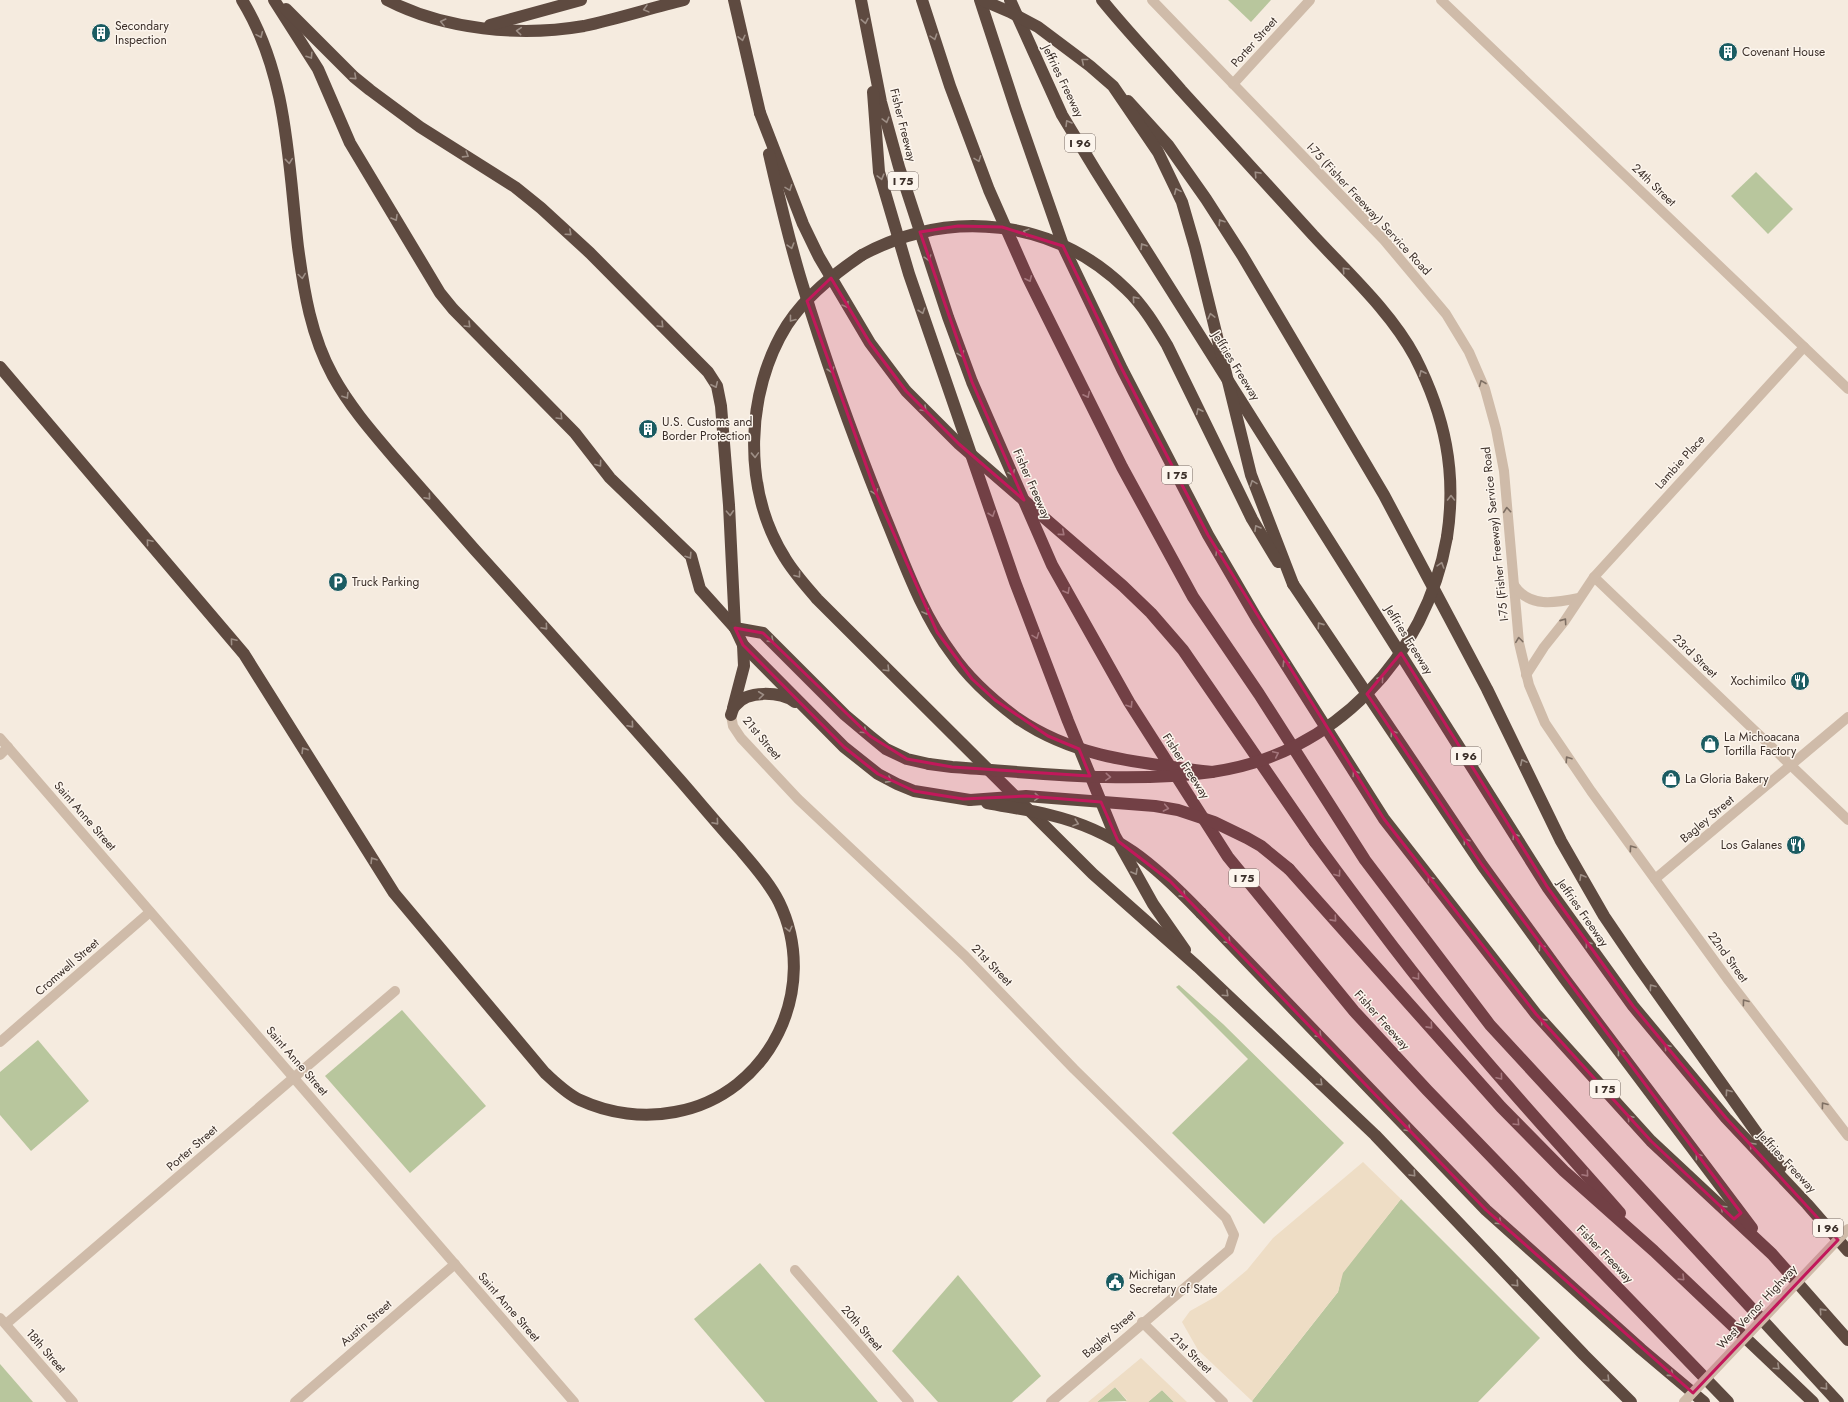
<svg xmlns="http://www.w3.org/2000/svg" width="1848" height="1402" font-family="Jost,sans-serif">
<rect width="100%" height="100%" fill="#f5ebdf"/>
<!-- green -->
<g fill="#b8c69d">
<path d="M1228,0h43l-20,22z"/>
<path d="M1756,172l37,37 -25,25 -37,-38z"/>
<path d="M1179,985l44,39 121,119 -80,81 -92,-91 76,-74 -72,-72z"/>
<path d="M402,1010l84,96 -76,67 -85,-97z"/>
<path d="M38,1040l51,61 -58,50 -31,-36v-43z"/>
<path d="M1401,1199l139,139 -62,64h-225l-1,-1 86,-109 4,-19z"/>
<path d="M760,1263l118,139h-113l-71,-83z"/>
<path d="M958,1275l83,101 -29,26h-74l-46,-51z"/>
<path d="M0,1364l33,38h-33z"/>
<path d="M1115,1387l12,14 -30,1z"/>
<path d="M1162,1390l12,12h-26z"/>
</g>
<!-- plaza -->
<g fill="#eeddc5">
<path d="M1363,1162l38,37 -58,74 -5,19 -86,109 -54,-51 -16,-28 8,-11 25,-14 32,-27 26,-32z"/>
<path d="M1141,1358l46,44h-13l-12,-12 -14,12h-23l2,-2 -12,-13 -18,15h-9z"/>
</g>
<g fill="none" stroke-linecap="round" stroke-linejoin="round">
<!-- minor -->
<g stroke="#cfbba9" stroke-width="10">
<path d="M1152,0l232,240 62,74 23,38 16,37 11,40 8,42 15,172 10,42 16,38 46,68 138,190 119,155"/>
<path d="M1441,0l407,389"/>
<path d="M1233,84l77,-84"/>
<path d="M1594,577l254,243"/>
<path d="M1514,585c15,23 41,18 65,13"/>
<path d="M1526,675l18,-28 20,-25 30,-45 210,-230"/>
<path d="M731,715l2,11 8,12 57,61 167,157 109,113 152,149 8,17 -5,15 -178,152"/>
<path d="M0,738l574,664"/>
<path d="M0,755l8,-8"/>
<path d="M1655,879l193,-162"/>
<path d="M0,1042l150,-130"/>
<path d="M795,1270l114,132"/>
<path d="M0,1318l73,84"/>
<path d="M1142,1322l81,80"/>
<path d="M6,1324l389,-333"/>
<path d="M295,1402l160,-138"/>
</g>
<!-- highway -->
<g stroke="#5e4a40" stroke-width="12">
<path d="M274,0l44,69 32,74 90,150 13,16 122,124 35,45 81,78 9,33 35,39 8,17 101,102 34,27 19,10 17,7 56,9"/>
<path d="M387,0c58,30 133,37 197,26 33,-7 67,-18 100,-26"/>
<path d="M734,0l26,113"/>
<path d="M861,0l20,102 18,65 49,150 24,65 80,183 77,137 99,155 126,154 73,79 301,312"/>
<path d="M922,0l28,86 39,104 39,88 94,189 71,130 66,97 106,166 125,165 348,377"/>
<path d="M980,0l36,110 48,138 58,121 86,166 49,84 127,200 152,195 115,127 121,113 76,86"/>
<path d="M1010,0l52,115 34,56 452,717 85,118 93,112 81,86 41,47"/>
<path d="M1102,0c25,31 53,60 79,90 44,49 88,97 132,145 35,38 78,77 102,122 30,59 42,115 32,180"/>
<path d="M286,9l68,68 16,13 50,37 95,60 26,21 49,45 118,119 9,14 4,20 8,99 6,123"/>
<path d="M490,25l91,-25"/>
<path d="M873,92l6,80 30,102 106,308 53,139 47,115 38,68 32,46"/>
<path d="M1128,101l40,44 38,54 36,56 142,240 103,194 74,152 43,75 34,50 143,201"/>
<path d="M862,255c-28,19 -56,41 -75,70 -42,67 -45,165 -2,233 9,15 21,28 32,41l276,275 105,93 177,168 209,220 47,47"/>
<path d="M0,367l244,287 150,239 151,180c11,10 22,21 35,27 30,14 64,18 95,12 95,-17 146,-124 104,-210 -10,-20 -26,-37 -40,-54 -20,-22 -39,-45 -59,-68 -68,-77 -136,-154 -205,-230 -26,-30 -53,-60 -79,-90 -23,-27 -46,-53 -63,-84 -22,-40 -29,-84 -35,-129 -10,-85 -10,-172 -56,-247"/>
<path d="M1293,584l189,281 82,113 188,250"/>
<path d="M735,628l28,5 82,82 25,21 16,13 21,10 22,5"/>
<path d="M733,708l11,-42 -1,-21"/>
<path d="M731,715c1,-3 2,-7 4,-9 12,-17 46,-14 60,-4"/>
<path d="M1315,842c47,63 93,127 144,187 52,63 107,122 161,184"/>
<path d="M1289,869l212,238 63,64 90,80 159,151"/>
<path d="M1201,913l285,297 155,139 63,53"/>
</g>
<!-- minor-bridge -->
<path stroke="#cfbba9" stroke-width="10" d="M1684,1402l164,-173"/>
<!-- highway-bridge -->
<g stroke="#5e4a40" stroke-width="12">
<path d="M982,0l28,12 28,15 52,39 23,20 45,66 24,50 13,45 56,228 42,109"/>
<path d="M760,113l43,111 16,33 51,86 36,48 53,53 164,142 28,27 32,37 132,192"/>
<path d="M769,154c10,43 20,87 33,129 24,80 53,159 84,236 19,46 36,95 66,135 17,25 41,46 65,64 59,41 126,45 195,54"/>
<path d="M862,255c88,-47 191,-37 264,34 17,16 29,36 41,56l85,174 26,43"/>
<path d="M929,764l23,3c86,6 174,17 260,5 122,-17 214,-115 235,-235"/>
<path d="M970,800l56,-4 129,10 23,4 36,12 33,16 14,8 28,23"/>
<path d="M987,803c21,4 42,7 63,12 67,16 105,50 151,98"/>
</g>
</g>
<!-- one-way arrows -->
<defs><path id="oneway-chevron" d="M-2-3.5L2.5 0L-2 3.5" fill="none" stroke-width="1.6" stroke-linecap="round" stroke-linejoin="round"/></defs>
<g stroke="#9d8e85">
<use href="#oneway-chevron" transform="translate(646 9) rotate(165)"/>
<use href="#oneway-chevron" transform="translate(865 21) rotate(79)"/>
<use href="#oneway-chevron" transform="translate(443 22) rotate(-166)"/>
<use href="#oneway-chevron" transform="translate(519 31) rotate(-175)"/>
<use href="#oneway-chevron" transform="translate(260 35) rotate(66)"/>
<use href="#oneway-chevron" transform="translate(934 37) rotate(72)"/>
<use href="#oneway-chevron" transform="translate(742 38) rotate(77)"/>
<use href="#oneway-chevron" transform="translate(310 56) rotate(57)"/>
<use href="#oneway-chevron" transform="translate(1084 61) rotate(-141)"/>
<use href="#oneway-chevron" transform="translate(354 77) rotate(42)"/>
<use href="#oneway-chevron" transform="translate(886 120) rotate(75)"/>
<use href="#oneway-chevron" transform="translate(1068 123) rotate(-121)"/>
<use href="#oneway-chevron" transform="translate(466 155) rotate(32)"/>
<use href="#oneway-chevron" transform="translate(978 159) rotate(69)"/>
<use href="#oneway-chevron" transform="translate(289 161) rotate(84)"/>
<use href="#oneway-chevron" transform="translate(1257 174) rotate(-133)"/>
<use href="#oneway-chevron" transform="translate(881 177) rotate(75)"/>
<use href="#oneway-chevron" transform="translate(789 188) rotate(69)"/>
<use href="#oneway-chevron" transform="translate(1177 191) rotate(-114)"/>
<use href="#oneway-chevron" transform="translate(395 218) rotate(60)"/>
<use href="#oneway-chevron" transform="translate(1221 222) rotate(-123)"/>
<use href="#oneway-chevron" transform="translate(1026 232) rotate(-165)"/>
<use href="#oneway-chevron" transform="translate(569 233) rotate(42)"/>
<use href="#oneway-chevron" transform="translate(791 246) rotate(74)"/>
<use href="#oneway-chevron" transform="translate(1143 246) rotate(-122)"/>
<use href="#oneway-chevron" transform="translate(928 258) rotate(72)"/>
<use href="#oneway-chevron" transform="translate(1345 270) rotate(-133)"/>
<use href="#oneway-chevron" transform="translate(302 276) rotate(82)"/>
<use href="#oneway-chevron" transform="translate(1029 279) rotate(65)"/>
<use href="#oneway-chevron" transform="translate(1135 299) rotate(-131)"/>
<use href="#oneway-chevron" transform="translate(846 305) rotate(59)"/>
<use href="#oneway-chevron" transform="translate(922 311) rotate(71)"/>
<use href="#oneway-chevron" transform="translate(1211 316) rotate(-104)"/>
<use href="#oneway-chevron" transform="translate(792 319) rotate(128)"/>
<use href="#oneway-chevron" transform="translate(468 325) rotate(45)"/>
<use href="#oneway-chevron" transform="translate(661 325) rotate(45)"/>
<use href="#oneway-chevron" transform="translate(961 354) rotate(70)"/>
<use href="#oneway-chevron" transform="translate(831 370) rotate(71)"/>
<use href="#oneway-chevron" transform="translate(1422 373) rotate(-115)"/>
<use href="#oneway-chevron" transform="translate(715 385) rotate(65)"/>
<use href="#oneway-chevron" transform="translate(1087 395) rotate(64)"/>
<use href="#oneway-chevron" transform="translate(346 396) rotate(58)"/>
<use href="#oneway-chevron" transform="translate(924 409) rotate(45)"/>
<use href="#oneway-chevron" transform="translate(1199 411) rotate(-116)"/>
<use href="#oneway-chevron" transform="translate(560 417) rotate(45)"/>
<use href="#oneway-chevron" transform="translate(755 455) rotate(88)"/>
<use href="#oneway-chevron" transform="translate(599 464) rotate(54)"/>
<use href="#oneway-chevron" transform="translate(1012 473) rotate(66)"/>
<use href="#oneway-chevron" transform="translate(1253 483) rotate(-110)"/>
<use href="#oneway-chevron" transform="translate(875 492) rotate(69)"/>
<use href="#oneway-chevron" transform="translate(428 497) rotate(49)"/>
<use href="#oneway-chevron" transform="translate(1451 498) rotate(-90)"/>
<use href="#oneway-chevron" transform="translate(730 513) rotate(87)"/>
<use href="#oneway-chevron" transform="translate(992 514) rotate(71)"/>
<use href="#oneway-chevron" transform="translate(1257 528) rotate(-120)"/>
<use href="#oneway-chevron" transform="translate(1062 533) rotate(41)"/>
<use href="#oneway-chevron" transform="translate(149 542) rotate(-130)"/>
<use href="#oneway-chevron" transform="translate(1218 552) rotate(-120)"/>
<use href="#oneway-chevron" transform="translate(689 556) rotate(57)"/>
<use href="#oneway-chevron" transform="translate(1441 565) rotate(-73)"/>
<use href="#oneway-chevron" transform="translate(798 575) rotate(53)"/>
<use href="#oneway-chevron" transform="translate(1067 591) rotate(61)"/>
<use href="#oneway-chevron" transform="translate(926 612) rotate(62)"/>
<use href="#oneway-chevron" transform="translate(1320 625) rotate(-125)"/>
<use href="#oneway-chevron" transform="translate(545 627) rotate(49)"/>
<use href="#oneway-chevron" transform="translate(1036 636) rotate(69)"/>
<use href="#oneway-chevron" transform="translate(771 640) rotate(44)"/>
<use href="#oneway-chevron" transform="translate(233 641) rotate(-130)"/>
<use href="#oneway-chevron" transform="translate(1285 663) rotate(-122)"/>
<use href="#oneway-chevron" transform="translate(887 669) rotate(45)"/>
<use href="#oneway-chevron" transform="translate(1381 679) rotate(-51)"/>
<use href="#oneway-chevron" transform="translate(761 695) rotate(-6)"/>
<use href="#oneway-chevron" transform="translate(1130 705) rotate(58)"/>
<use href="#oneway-chevron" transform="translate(631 725) rotate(49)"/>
<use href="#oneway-chevron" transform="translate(864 731) rotate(42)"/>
<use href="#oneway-chevron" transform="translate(1393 733) rotate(-124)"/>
<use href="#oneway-chevron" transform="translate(304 750) rotate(-122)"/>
<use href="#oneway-chevron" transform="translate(1276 754) rotate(-25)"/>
<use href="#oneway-chevron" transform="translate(1523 762) rotate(-116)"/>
<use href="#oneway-chevron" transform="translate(1355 773) rotate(-122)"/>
<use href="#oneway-chevron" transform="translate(1108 777) rotate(4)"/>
<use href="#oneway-chevron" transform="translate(889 780) rotate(29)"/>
<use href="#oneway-chevron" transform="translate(1037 797) rotate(4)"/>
<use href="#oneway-chevron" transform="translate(1166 808) rotate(11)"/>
<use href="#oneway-chevron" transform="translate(716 822) rotate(49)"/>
<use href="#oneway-chevron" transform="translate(1076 823) rotate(19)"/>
<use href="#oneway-chevron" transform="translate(1515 836) rotate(-122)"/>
<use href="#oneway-chevron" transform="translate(1466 841) rotate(-124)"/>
<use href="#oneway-chevron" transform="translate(373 860) rotate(-122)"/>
<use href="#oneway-chevron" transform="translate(1135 872) rotate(61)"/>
<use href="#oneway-chevron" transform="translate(1338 874) rotate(54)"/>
<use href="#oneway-chevron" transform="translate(1582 877) rotate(-120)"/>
<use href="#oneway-chevron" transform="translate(1430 879) rotate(-128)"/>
<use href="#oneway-chevron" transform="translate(1183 895) rotate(46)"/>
<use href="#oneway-chevron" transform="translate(1334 919) rotate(48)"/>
<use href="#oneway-chevron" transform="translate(789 929) rotate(76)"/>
<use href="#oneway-chevron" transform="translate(1228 941) rotate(46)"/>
<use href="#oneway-chevron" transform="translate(1588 944) rotate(-126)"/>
<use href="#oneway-chevron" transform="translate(1541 947) rotate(-126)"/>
<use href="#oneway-chevron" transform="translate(1417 977) rotate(51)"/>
<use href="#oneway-chevron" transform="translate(1652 987) rotate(-126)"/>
<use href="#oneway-chevron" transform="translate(1226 994) rotate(43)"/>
<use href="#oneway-chevron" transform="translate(1543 1021) rotate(-133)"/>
<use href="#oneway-chevron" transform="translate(1430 1026) rotate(48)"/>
<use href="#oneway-chevron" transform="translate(1319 1035) rotate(46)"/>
<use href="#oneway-chevron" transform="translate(1667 1047) rotate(-130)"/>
<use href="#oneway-chevron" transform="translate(1620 1052) rotate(-127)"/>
<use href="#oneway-chevron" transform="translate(1500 1077) rotate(50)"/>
<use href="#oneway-chevron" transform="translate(1320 1083) rotate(43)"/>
<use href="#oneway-chevron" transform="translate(1728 1092) rotate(-126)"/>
<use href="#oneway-chevron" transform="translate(1630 1118) rotate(-131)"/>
<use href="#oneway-chevron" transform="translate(1517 1123) rotate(46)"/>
<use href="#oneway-chevron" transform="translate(1408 1129) rotate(46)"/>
<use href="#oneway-chevron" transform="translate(1752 1145) rotate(-133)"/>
<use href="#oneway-chevron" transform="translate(1698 1156) rotate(-127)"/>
<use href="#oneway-chevron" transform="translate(1413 1174) rotate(47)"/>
<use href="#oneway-chevron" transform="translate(1586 1174) rotate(49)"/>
<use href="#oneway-chevron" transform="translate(1723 1208) rotate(-137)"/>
<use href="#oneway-chevron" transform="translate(1499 1222) rotate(42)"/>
<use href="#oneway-chevron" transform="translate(1682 1278) rotate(44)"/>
<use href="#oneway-chevron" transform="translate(1516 1284) rotate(47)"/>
<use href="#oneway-chevron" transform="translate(1822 1311) rotate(-132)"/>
<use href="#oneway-chevron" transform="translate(1777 1367) rotate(43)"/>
<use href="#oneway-chevron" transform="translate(1671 1374) rotate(40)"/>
<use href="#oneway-chevron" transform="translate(1607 1379) rotate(45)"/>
<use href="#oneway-chevron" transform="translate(1825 1387) rotate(49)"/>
</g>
<g stroke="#7e6f63">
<use href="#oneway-chevron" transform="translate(1482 383) rotate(-112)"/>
<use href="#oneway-chevron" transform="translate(1507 510) rotate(-95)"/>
<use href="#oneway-chevron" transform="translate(1564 621) rotate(-55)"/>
<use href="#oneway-chevron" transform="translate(1519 640) rotate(-97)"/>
<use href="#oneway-chevron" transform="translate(1568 759) rotate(-124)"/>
<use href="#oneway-chevron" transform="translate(1632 848) rotate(-126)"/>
<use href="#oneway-chevron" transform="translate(1745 1002) rotate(-127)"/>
<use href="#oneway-chevron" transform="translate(1824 1105) rotate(-127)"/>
</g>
<!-- marked area -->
<path fill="#c2185b" fill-opacity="0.2" stroke="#c2185b" stroke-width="3" stroke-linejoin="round" d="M958,226l44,1 61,19 59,123 86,166 176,284 152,195 115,127 83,78 7,-6 -259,-348 -115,-171 34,-41 147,235 85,118 93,112 112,122 -145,153 -207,-183 -316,-329 -52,-40 -17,-39 -75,-6 -63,3 -49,-8 -36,-17 -34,-27 -101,-102 -8,-17 28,5 107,103 37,23 45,8 138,9 -11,-27 -31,-13 -53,-36 -23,-21 -35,-47 -61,-139 -69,-192 24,-23 39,65 36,48 53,53 65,56 -52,-118 -52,-150z"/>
<!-- icons -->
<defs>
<symbol id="building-disc" viewBox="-11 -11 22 22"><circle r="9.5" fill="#1b5c62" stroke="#fcf5ed"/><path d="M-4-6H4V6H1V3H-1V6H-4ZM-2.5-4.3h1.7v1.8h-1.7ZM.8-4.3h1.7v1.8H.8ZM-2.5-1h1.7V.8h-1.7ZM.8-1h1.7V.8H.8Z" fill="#fff"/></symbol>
<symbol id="parking-disc" viewBox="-11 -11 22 22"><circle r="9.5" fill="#1b5c62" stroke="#fcf5ed"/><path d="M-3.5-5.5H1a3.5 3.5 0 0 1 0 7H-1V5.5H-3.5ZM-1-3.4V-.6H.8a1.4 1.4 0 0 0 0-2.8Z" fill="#fff"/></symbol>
<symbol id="restaurant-disc" viewBox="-11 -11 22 22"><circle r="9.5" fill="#1b5c62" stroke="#fcf5ed"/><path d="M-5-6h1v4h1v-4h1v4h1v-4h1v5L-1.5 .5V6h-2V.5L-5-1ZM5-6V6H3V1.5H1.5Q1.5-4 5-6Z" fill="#fff"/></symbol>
<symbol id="shop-disc" viewBox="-11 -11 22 22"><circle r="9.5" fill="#1b5c62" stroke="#fcf5ed"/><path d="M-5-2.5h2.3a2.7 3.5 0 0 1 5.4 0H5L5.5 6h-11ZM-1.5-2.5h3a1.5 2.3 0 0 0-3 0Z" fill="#fff"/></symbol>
<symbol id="civic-disc" viewBox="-11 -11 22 22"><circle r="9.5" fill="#1b5c62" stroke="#fcf5ed"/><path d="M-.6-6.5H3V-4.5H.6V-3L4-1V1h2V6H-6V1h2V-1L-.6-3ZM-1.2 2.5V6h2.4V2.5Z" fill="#fff"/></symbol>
</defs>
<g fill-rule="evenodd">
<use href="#building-disc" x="90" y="22" width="22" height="22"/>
<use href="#building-disc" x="1717" y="41" width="22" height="22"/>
<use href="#building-disc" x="637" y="418" width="22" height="22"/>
<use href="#parking-disc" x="327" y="571" width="22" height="22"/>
<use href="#restaurant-disc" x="1789" y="670" width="22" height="22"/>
<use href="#shop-disc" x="1699" y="733" width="22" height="22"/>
<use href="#shop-disc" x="1660" y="768" width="22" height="22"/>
<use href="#restaurant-disc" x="1785" y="834" width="22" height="22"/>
<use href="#civic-disc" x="1104" y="1271" width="22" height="22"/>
</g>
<g text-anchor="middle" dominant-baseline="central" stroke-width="3" stroke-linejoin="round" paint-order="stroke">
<!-- shield labels -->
<g fill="#fcf5ed" stroke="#766b64" stroke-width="1">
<rect x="1065" y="134" width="30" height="18" rx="3"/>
<rect x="888" y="172" width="30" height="18" rx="3"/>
<rect x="1162" y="466" width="30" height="18" rx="3"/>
<rect x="1451" y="747" width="30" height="18" rx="3"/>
<rect x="1229" y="869" width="30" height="18" rx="3"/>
<rect x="1590" y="1080" width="30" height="18" rx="3"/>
<rect x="1813" y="1219" width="30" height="18" rx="3"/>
</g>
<g font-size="11" font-weight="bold" fill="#3c302a">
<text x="1080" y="143">I 96</text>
<text x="903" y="181">I 75</text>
<text x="1177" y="475">I 75</text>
<text x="1466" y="756">I 96</text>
<text x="1244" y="878">I 75</text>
<text x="1605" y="1089">I 75</text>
<text x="1828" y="1228">I 96</text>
</g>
<!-- poi labels -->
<g font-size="12" fill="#3c302a" stroke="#fcf5ed" text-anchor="start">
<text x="115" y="26">Secondary<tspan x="115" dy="14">Inspection</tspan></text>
<text x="1742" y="52">Covenant House</text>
<text x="662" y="422">U.S. Customs and<tspan x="662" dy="14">Border Protection</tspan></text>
<text x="352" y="582">Truck Parking</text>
<text x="1786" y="681" text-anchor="end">Xochimilco</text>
<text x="1724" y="737">La Michoacana<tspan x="1724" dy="14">Tortilla Factory</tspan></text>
<text x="1685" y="779">La Gloria Bakery</text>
<text x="1782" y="845" text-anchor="end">Los Galanes</text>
<text x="1129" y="1275">Michigan<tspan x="1129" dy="14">Secretary of State</tspan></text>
</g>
<!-- street labels -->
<g font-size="12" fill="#3c302a" stroke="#fcf5ed">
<text transform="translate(1254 42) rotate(-48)">Porter Street</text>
<text transform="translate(1063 81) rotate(64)">Jeffries Freeway</text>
<text transform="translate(903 125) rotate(76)">Fisher Freeway</text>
<text transform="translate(1654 185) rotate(44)">24th Street</text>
<text transform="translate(1369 209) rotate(47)">I-75 (Fisher Freeway) Service Road</text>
<text transform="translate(1236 366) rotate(58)">Jeffries Freeway</text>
<text transform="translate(1680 462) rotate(-48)">Lambie Place</text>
<text transform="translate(1032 484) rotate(66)">Fisher Freeway</text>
<text transform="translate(1495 534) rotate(-96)">I-75 (Fisher Freeway) Service Road</text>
<text transform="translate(1409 640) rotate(58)">Jeffries Freeway</text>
<text transform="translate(1695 656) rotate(44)">23rd Street</text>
<text transform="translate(762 738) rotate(50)">21st Street</text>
<text transform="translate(1186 766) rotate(57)">Fisher Freeway</text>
<text transform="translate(85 816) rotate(49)">Saint Anne Street</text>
<text transform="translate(1707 819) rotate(-40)">Bagley Street</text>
<text transform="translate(1583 913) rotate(55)">Jeffries Freeway</text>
<text transform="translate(1728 957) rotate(54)">22nd Street</text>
<text transform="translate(992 965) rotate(46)">21st Street</text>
<text transform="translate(67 967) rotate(-41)">Cromwell Street</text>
<text transform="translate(1382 1020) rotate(48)">Fisher Freeway</text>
<text transform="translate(297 1061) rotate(49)">Saint Anne Street</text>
<text transform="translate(192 1148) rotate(-41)">Porter Street</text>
<text transform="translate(1787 1162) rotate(47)">Jeffries Freeway</text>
<text transform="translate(1605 1254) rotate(46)">Fisher Freeway</text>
<text transform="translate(509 1307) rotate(49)">Saint Anne Street</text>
<text transform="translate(1757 1307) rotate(-47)">West Vernor Highway</text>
<text transform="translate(366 1323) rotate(-41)">Austin Street</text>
<text transform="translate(862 1328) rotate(49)">20th Street</text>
<text transform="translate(1109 1334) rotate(-41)">Bagley Street</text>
<text transform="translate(46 1351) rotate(49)">18th Street</text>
<text transform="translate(1191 1353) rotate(44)">21st Street</text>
</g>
</g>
</svg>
